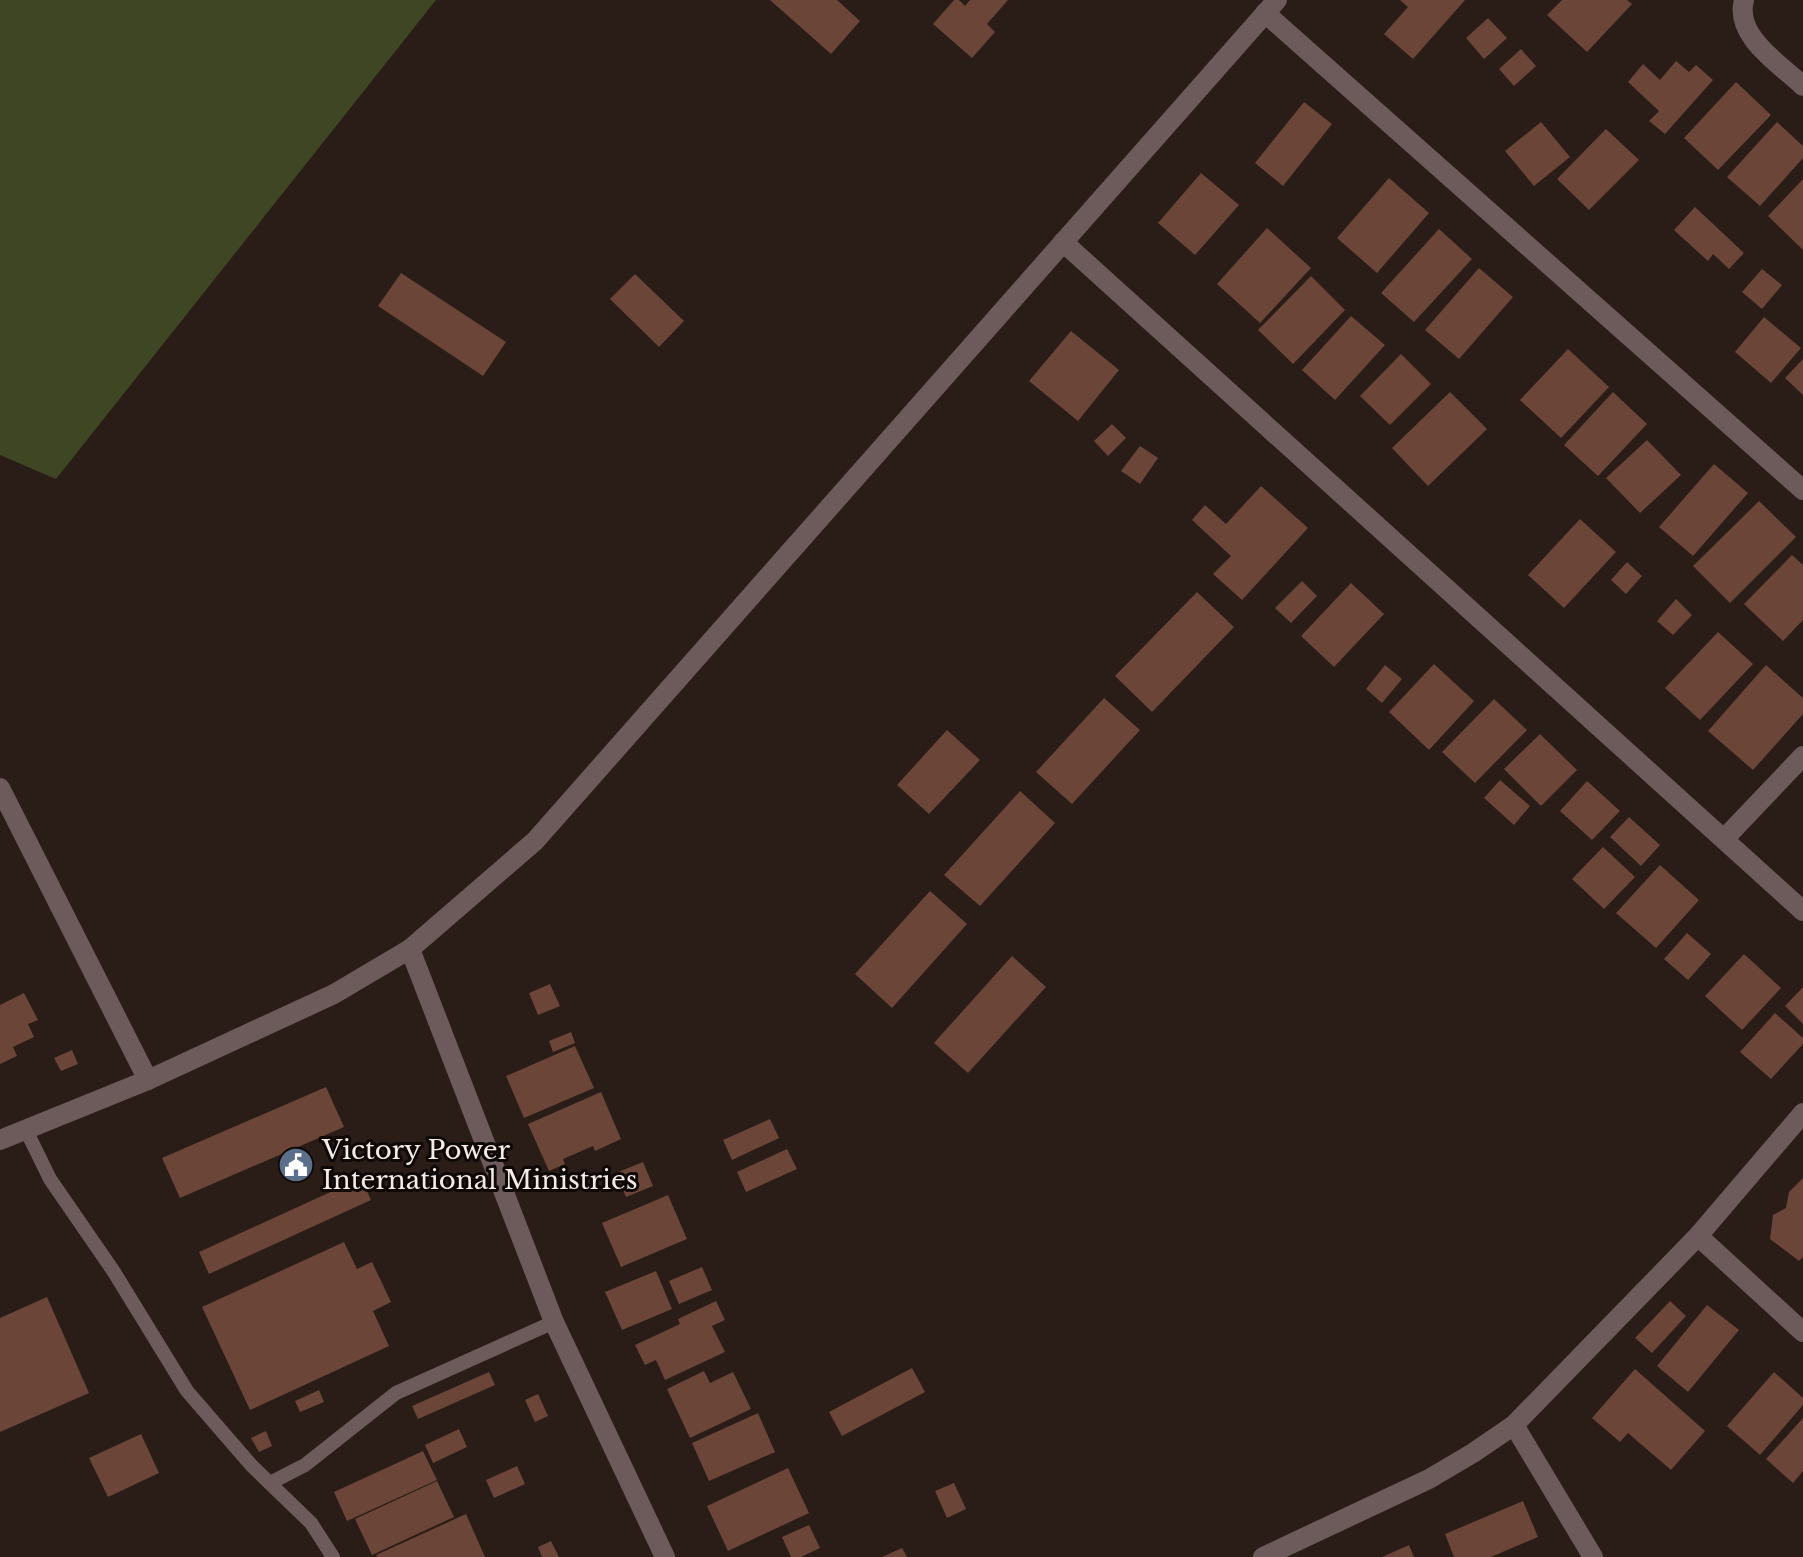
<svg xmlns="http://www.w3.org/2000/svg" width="1803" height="1557" font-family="'Libre Baskerville',serif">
<rect width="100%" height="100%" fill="#2a1c17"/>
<!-- green -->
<path fill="#3f4624" d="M0,0h436l-380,479 -56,-24z"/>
<!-- building -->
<g fill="#6b4538">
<path d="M770,0h67l23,21 -29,33z"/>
<path d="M954,0h5l6,6 5,-6h38l-21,24 8,8 -23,26 -39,-34z"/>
<path d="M1400,0h65l-52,59 -29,-25 24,-27z"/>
<path d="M1562,0h65l5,4 -45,48 -40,-37z"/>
<path d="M1488,18l19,20 -23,21 -18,-21z"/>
<path d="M1521,49l15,17 -22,20 -15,-17z"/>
<path d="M1676,61l13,11 7,-7 17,15 -48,54 -16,-13 10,-10 -31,-29 15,-18 17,16z"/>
<path d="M1736,82l35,33 -53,55 -34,-32z"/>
<path d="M1304,102l28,22 -49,62 -28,-23z"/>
<path d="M1541,122l29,35 -36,29 -29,-35z"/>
<path d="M1777,122l26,24v12l-43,48 -33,-29z"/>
<path d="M1606,129l33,31 -50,50 -32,-31z"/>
<path d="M1201,173l38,32 -44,50 -37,-32z"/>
<path d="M1389,178l40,35 -52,60 -40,-35z"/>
<path d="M1803,179v71l-35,-34z"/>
<path d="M1695,207l49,46 -15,16 -16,-15 -5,7 -34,-31z"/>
<path d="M1267,228l44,40 -51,55 -43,-39z"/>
<path d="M1439,229l33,30 -58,63 -33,-29z"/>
<path d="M1479,268l34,29 -54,62 -34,-29z"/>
<path d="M1762,269l20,16 -20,24 -20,-17z"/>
<path d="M401,273l105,69 -23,34 -105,-70z"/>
<path d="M635,274l49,47 -25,26 -49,-48z"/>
<path d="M1311,276l34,34 -52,54 -35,-34z"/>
<path d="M1351,316l34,29 -50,55 -33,-30z"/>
<path d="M1764,317l37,31 -30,35 -36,-31z"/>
<path d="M1071,331l48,39 -41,51 -49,-40z"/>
<path d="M1568,349l41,38 -48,51 -41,-38z"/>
<path d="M1401,354l30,30 -41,41 -30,-29z"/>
<path d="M1803,359v36l-18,-17z"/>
<path d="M1450,392l37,37 -59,57 -36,-38z"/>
<path d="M1613,392l34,32 -49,52 -34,-31z"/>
<path d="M1112,424l14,14 -18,18 -14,-15z"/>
<path d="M1647,440l34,35 -41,38 -34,-35z"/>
<path d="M1140,446l18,12 -18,26 -19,-13z"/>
<path d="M1714,464l34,29 -55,63 -34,-29z"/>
<path d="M1261,486l47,42 -66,72 -29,-26 18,-18 -39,-36 13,-15 21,19z"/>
<path d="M1759,501l37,36 -66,66 -37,-37z"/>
<path d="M1580,519l36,33 -52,56 -36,-33z"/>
<path d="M1792,555l11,10v55l-20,21 -39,-37z"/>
<path d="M1627,562l15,14 -16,18 -15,-14z"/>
<path d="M1302,581l15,15 -26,27 -16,-15z"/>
<path d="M1351,583l33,31 -50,53 -33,-31z"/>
<path d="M1197,592l37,35 -82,85 -37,-36z"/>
<path d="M1676,599l16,16 -19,20 -16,-14z"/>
<path d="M1718,632l35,32 -53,56 -35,-32z"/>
<path d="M1434,664l40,37 -45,49 -40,-38z"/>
<path d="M1385,665l17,14 -20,24 -16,-14z"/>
<path d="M1766,665l37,33v16l-50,56 -45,-39z"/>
<path d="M1104,698l36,32 -68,74 -36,-32z"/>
<path d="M1494,699l33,31 -52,53 -33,-31z"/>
<path d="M947,730l33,30 -51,54 -32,-29z"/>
<path d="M1540,734l37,36 -36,36 -37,-37z"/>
<path d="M1500,780l30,26 -16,19 -30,-27z"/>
<path d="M1587,781l33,30 -28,29 -32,-29z"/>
<path d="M1020,791l35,32 -75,83 -36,-31z"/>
<path d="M1629,817l31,28 -19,21 -31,-29z"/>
<path d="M1603,847l32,30 -31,32 -32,-30z"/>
<path d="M1660,865l39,35 -43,48 -40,-35z"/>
<path d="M930,891l37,33 -75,84 -37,-34z"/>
<path d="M1687,933l24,21 -23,26 -24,-21z"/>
<path d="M1744,954l37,34 -39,42 -37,-34z"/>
<path d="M1012,956l34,31 -78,86 -34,-30z"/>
<path d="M550,984l10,22 -22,9 -9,-22z"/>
<path d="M1803,987v37l-18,-18z"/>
<path d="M24,993l14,27 -10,4 6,13 -21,10 4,9 -17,8v-59z"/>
<path d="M1775,1013l28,25v6l-32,35 -31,-27z"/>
<path d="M571,1032l4,11 -22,9 -4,-11z"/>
<path d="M575,1046l19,42 -70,30 -18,-42z"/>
<path d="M72,1050l6,14 -17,7 -7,-13z"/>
<path d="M326,1087l18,40 -164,71 -18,-40z"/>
<path d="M601,1092l20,47 -26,12 -2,-5 -30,13 2,5 -16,7 -21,-47z"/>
<path d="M770,1119l9,19 -47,22 -9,-20z"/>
<path d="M787,1149l10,20 -51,23 -9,-20z"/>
<path d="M643,1162l10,24 -27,11 -10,-24z"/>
<path d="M361,1178l10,22 -162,74 -10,-22z"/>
<path d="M1803,1178v79l-4,4 -29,-22 3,-24 13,-7 3,-16z"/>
<path d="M668,1195l19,44 -66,28 -19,-44z"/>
<path d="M344,1242l13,27 15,-7 19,40 -18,9 16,35 -139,64 -48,-103z"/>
<path d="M702,1267l10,23 -33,14 -10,-23z"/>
<path d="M656,1271l16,38 -50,21 -17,-38z"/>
<path d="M47,1297l42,96 -89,39v-114z"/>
<path d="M716,1301l9,19 -13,6 13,26 -60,28 -9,-20 -11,5 -10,-20 45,-21 -2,-5z"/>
<path d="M1670,1301l16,15 -34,37 -17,-15z"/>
<path d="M1707,1305l32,25 -51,62 -31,-26z"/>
<path d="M912,1368l13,24 -83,44 -13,-24z"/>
<path d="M1635,1369l70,62 -34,39 -43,-37 -8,9 -28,-24z"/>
<path d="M704,1371l6,12 23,-11 18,37 -61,29 -23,-49z"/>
<path d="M489,1372l6,13 -77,34 -6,-13z"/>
<path d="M1774,1372l29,26v7l-43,50 -33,-29z"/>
<path d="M319,1390l5,12 -24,10 -5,-11z"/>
<path d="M538,1394l10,22 -13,6 -10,-22z"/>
<path d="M758,1413l17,39 -66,29 -17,-38z"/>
<path d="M1803,1418v53l-10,12 -27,-24z"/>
<path d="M459,1429l8,18 -34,16 -8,-18z"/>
<path d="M266,1431l6,15 -13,6 -8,-14z"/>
<path d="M141,1434l18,39 -51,24 -19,-39z"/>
<path d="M423,1451l14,29 -90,41 -13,-29z"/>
<path d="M517,1466l8,18 -31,14 -8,-18z"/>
<path d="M788,1468l21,45 -81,38 -21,-45z"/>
<path d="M437,1481l17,36 -82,38 -17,-36z"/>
<path d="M954,1483l12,26 -19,9 -12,-27z"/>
<path d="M1523,1501l15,36 -47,20h-37l-9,-23z"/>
<path d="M466,1514l19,43h-107l-2,-2z"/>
<path d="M809,1525l11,23 -19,9h-10l-9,-20z"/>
<path d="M551,1541l8,16h-17l-4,-10z"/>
<path d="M1409,1545l5,12h-32z"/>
<path d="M902,1548l5,9h-25z"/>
</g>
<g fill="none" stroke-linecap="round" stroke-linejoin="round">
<!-- service -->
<g stroke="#6d5a5b" stroke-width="14">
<path d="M26,1130l24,49 64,93 73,119 64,74 60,58 22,34"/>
<path d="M270,1483l35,-18 91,-72 158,-71"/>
</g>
<!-- minor -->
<g stroke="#6d5a5b" stroke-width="20">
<path d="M1744,0c-10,36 36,64 59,86"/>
<path d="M1265,13l538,477"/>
<path d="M1063,242l740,669"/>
<path d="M0,788l148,292"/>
<path d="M1724,839l79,-83"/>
<path d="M410,949l144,373 111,235"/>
<path d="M1698,1236l105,96"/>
<path d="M1514,1425l79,132"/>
<path d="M1263,1557l166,-78 44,-26 41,-28 184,-189 105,-123"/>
</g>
<!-- tertiary -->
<path stroke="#6d5a5b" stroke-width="20" d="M0,1140l148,-60 186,-86 76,-45 125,-108 742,-841"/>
</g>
<!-- icons -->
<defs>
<symbol id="civic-disc" viewBox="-11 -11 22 22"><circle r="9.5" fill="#5c6f8a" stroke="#0e0806"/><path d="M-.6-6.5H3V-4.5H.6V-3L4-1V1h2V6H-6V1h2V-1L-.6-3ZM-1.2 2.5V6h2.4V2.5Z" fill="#fff"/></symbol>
</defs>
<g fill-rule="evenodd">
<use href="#civic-disc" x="276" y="1145" width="40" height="40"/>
</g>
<g text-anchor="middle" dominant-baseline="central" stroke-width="6" stroke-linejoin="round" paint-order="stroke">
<!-- poi labels -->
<g font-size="26" fill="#f4eae6" stroke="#0e0806" text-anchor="start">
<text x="322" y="1150">Victory Power<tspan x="322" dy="30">International Ministries</tspan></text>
</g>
</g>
</svg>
